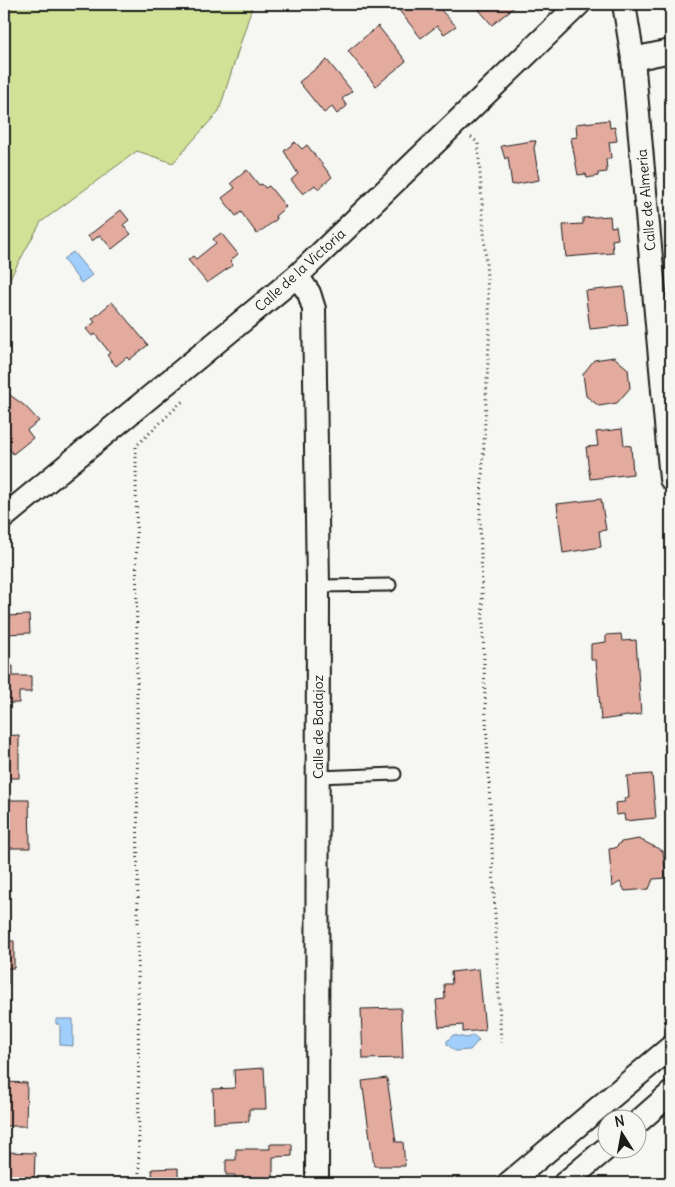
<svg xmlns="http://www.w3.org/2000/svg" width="675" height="1187" font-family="Delius,sans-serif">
<rect width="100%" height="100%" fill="#f6f6f2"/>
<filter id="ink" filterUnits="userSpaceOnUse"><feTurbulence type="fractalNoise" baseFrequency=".02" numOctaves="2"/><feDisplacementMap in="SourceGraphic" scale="10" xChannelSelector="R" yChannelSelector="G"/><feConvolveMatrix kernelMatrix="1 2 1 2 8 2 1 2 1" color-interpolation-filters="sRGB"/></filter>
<g filter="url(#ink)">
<!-- green -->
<path fill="#d1e195" stroke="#767e58" d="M4,4h249l-34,107 -46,52 -36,-12 -96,71 -37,67z"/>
<!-- water -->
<g fill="#a1cffc" stroke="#6c87a2">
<path d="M73,252l19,23 -11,8 -18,-24z"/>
<path d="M56,1019h17v27l-13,-1v-21h-4z"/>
<path d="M453,1035l14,3 6,-3 6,5 -9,10 -15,1 -8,-7v-3z"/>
</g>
<!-- building -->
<g fill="#e3aa9e" stroke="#1c1c1c">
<path d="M394,4h44l-2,1 20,21 -12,8 -7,-8 -16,12z"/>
<path d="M474,4h44l-26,21z"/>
<path d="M665,4h6v25h-4z"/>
<path d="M378,26l28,35 -30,25 -28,-35z"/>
<path d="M327,60l25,31 -10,8 5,7 -10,8 -5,-7 -8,6 -25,-31z"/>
<path d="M609,120l1,8 5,-1 2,14 -8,1 2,16 -5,1 1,13 -9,1v3l-11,2 -1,-4 -8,1 -7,-37 6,-1 -1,-13z"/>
<path d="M532,141h4l-2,7 5,32 -27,5 -4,-28 -3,2 -4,-13z"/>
<path d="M295,142l7,7 5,-4 25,32 -14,12 -3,-4 -12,9 -12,-14 7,-6 -14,-23z"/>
<path d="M247,170l12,15 3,-1 3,4 4,-2 17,21 -11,9 2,3 -20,15 -16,-22 -5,4 -14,-18 13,-10 -4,-5z"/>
<path d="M121,210l8,10 -6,5 8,9 -19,15 -12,-14 -8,6 -4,-5z"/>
<path d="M610,216l1,11 5,-1 2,13 -6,1 1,13 -47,4 -3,-32 20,-1v-6z"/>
<path d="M221,233l17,21 -8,7 3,4 -26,18 -19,-23 5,-4 3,3 20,-16 -3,-4z"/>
<path d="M624,287l4,38 -38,4 -5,-38z"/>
<path d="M112,302l36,43 -19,15 -2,-3 -11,9 -9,-11 3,-2 -15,-19 -3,2 -6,-7 9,-7 -3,-3z"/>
<path d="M614,357l14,12 2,19 -13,15 -18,3 -13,-10 -3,-22 11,-14z"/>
<path d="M10,395l15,11 14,15 -12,9 6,8 -20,16 -9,-12v-42z"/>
<path d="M622,429l2,16 7,1 2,28 -43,5 -4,-32 12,-1 -2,-14z"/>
<path d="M601,499l5,31 -7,1 2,16 -38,6 -6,-49z"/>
<path d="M29,615l1,18 -26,1v-18z"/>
<path d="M621,634l1,7 14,-1 5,74 -40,6 -5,-60h-5v-16l15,-2v-7z"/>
<path d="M4,666h9v10h18v16h-12v11h-15z"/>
<path d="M4,731v5l15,-1v43h-15z"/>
<path d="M652,774l4,44 -31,3 -1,-7 -8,1 -1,-12 10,-1 -1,-4h5l-2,-22z"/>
<path d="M4,800h25l1,48h-26v-19h3v-15h-3z"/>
<path d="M639,839l24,12 3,27 -13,1 -4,10 -24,2 -5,-9 -8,5 -3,-38 6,-1 6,-6z"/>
<path d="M4,941h10v27h-6v16h-4z"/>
<path d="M479,969l6,61 -22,2v-7l-24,2 -3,-27 9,-1 -1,-15h8l-1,-12z"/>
<path d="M8,1003l1,54h-5v-53z"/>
<path d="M401,1008l2,50 -40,1 -2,-50z"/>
<path d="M264,1068l2,41h-17v12l-35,2 -1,-34 22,-1 -1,-18z"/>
<path d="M387,1078l9,64h7l2,24h-31l-12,-85z"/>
<path d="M4,1082l23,1 -1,43h-22z"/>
<path d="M270,1144h22v12l-19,1v23h-38v-5h-9v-15h10v-11h34z"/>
<path d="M4,1152l31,1 -1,30h-30z"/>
<path d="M178,1168v15h-25l-1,-14z"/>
</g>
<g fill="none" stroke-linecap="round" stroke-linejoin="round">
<defs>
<g id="lane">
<path d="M318,586l72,-1"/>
<path d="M318,777l77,-3"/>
</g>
<g id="street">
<path d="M624,4l9,55 38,420"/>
<path d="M633,59l38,-8"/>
<path d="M297,276l12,17 5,16 4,277 -1,597"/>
<path d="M4,517l293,-241 282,-272"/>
<path d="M638,1122l33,-29"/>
<path d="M509,1183l162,-136"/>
<path d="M565,1183l43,-36"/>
</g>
</defs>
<!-- lane casing -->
<use href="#lane" stroke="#1c1c1c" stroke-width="15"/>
<!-- street casing -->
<use href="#street" stroke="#1c1c1c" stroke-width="26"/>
<!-- path -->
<g stroke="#1c1c1c" stroke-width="3" stroke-dasharray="1 4" stroke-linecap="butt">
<path d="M471,137l7,6 12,180 -10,196 5,179 16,345"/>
<path d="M139,1183l-3,-737 49,-47"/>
</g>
<!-- lane -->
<use href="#lane" stroke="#f6f6f2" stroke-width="11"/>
<!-- street -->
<use href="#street" stroke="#f6f6f2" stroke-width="22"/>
</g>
</g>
<g text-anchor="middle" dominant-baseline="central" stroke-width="4.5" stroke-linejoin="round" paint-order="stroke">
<!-- street labels -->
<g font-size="14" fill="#1c1c1c" stroke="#f6f6f2">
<text transform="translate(646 200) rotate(-95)">Calle de Almería</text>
<text transform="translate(300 270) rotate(-42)">Calle de la Victoria</text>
<text transform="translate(318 727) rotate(-90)">Calle de Badajoz</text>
</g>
</g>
<!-- margin -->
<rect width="675" height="1187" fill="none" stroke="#f6f6f2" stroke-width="20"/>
<rect x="10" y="10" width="655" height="1167" fill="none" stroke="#1c1c1c" stroke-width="2" filter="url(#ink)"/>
<!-- north arrow -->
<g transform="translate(622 1134) rotate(349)"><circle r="24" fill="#f6f6f2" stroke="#9f9f9c"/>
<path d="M0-4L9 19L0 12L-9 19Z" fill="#1c1c1c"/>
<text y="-8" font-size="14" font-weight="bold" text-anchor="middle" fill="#1c1c1c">N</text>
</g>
</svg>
